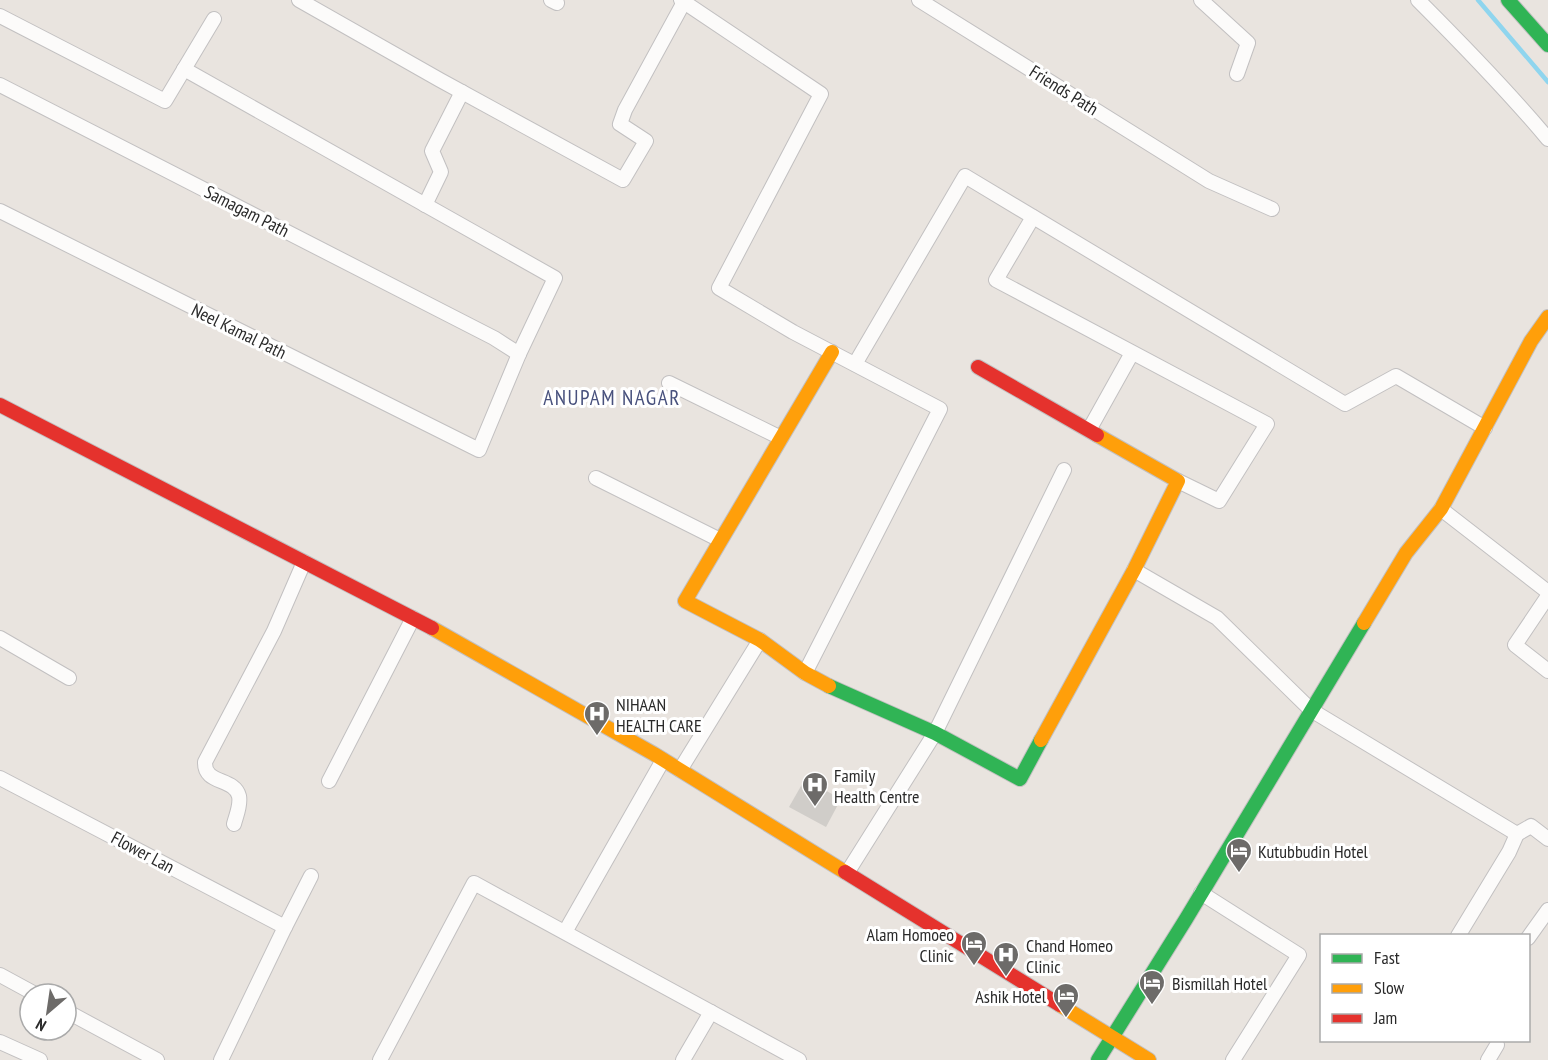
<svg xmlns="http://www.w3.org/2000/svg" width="1548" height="1060" font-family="'PT Sans Narrow',sans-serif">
<rect width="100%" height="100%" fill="#e9e4df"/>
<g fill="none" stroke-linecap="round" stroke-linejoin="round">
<!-- stream -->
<path stroke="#8fd5ee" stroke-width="4.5" d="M1478,0l70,82"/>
</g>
<!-- building -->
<path fill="#d0cdc9" d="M805,779l36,20 -15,28 -37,-20z"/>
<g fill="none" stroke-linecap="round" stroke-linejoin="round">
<defs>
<g id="street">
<path d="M299,0l141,80 183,100 23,-39 -26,-17 5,-14 59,-108"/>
<path d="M551,0l6,3"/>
<path d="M681,0l140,94 -102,194 74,44 147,77 -135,264"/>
<path d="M919,0l290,181 63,28"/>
<path d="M1201,0l47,43 -11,31"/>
<path d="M1418,0c45,45 89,90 130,139"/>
<path d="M0,16l165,85 49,-82"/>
<path d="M0,85l494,253 25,16 36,-76 -371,-209"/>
<path d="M425,205l16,-33 -9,-21 30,-59"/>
<path d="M0,211l479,239 40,-96"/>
<path d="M1033,217l-37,63 271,144 -48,77 -41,-20"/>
<path d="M855,364l110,-188 380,228 51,-28 89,52"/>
<path d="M669,383l112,55"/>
<path d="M1089,430l43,-77"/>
<path d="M596,478l124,62"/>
<path d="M1441,509l107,83"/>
<path d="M1134,570l83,48 94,92 206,124 14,-8 17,13"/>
<path d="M1548,596l-33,49 33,26"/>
<path d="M0,638l69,40"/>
<path d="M680,770l80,-130"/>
<path d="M0,778l285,149"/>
<path d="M329,781l84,-163"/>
<path d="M234,824c2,-8 7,-19 5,-28 -5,-19 -35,-11 -34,-34l69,-131 30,-69"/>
<path d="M847,873l88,-140 129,-263"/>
<path d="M1201,893l98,62 -66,105"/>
<path d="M565,932l98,-172"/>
<path d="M1458,936l51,-84 8,-18"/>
<path d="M1528,938l20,-28"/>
<path d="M0,975l35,19"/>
<path d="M66,1011l91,49"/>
<path d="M0,1042l40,18"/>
<path d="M221,1060l64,-133 26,-51"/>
<path d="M380,1060l94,-177 325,177"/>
<path d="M683,1060l28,-48"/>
<path d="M1488,1060l9,-15"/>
</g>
<g id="fast">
<path d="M1508,0l40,45"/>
<path d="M829,686l106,47 85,46 21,-39"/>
<path d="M1098,1060l88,-141 178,-296"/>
</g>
<g id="slow">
<path d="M1364,623l42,-70 35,-44 90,-168 17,-24"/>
<path d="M432,628l222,126 191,118"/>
<path d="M829,686l-24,-13 -45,-33 -75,-39 147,-249"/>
<path d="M1041,740l93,-170 44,-89 -81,-46"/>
<path d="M1060,1005l89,55"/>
</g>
<g id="jam">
<path d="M978,367l119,68"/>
<path d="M0,405l432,223"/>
<path d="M845,872l215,133"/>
</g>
</defs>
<!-- street casing -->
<use href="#street" stroke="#c2c0c1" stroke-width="16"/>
<!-- fast casing -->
<use href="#fast" stroke="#c2c0c1" stroke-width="16"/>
<!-- slow casing -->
<use href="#slow" stroke="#c2c0c1" stroke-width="16"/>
<!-- jam casing -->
<use href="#jam" stroke="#c2c0c1" stroke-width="16"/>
<!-- street -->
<use href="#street" stroke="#fcfbfa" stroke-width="14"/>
<!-- fast -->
<use href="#fast" stroke="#30b455" stroke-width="14"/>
<!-- slow -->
<use href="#slow" stroke="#ff9f0a" stroke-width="14"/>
<!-- jam -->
<use href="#jam" stroke="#e5322d" stroke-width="14"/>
</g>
<!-- icons -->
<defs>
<symbol id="hospital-pin" viewBox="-11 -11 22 30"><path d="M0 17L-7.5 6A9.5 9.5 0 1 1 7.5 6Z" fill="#6d6b69" stroke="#fff"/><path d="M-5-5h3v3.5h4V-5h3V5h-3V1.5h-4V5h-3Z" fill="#fff"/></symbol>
<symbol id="hotel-pin" viewBox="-11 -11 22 30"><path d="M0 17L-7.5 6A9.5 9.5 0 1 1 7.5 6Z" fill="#6d6b69" stroke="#fff"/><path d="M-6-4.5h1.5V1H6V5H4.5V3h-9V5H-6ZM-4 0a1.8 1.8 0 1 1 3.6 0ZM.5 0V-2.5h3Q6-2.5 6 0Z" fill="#fff"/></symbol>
</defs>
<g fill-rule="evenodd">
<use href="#hospital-pin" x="582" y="699" width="30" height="40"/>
<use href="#hospital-pin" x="800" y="770" width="30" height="40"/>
<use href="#hotel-pin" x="1224" y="836" width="30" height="40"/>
<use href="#hotel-pin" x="959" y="929" width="30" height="40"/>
<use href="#hospital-pin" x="991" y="940" width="30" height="40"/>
<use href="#hotel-pin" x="1137" y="968" width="30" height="40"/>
<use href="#hotel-pin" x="1051" y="981" width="30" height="40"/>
</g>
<g text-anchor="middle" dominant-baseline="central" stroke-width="6" stroke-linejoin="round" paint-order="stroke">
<!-- street labels -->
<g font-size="18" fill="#2a2a2a" stroke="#fff">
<text transform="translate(1064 90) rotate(32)">Friends Path</text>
<text transform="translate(247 211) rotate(27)">Samagam Path</text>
<text transform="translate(239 331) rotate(26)">Neel Kamal Path</text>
<text transform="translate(143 852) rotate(28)">Flower Lan</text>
</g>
<!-- poi labels -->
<g font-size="18" fill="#2a2a2a" stroke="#fff" text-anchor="start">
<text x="616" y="704">NIHAAN<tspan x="616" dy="21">HEALTH CARE</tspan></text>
<text x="834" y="775">Family<tspan x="834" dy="21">Health Centre</tspan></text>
<text x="1258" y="851">Kutubbudin Hotel</text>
<text x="954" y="934" text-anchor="end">Alam Homoeo<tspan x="954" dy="21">Clinic</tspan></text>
<text x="1026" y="945">Chand Homeo<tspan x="1026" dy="21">Clinic</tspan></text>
<text x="1172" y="983">Bismillah Hotel</text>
<text x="1046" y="996" text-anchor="end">Ashik Hotel</text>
</g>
<!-- quarter labels -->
<g font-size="21" letter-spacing="1.5" fill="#48517d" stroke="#fff">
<text x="612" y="397">ANUPAM NAGAR</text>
</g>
</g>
<!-- legend -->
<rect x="1320" y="934" width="210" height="108" fill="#ffffff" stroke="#aaaaaa" stroke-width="1.5"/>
<rect x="1332" y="954" width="30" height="9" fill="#30b455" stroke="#aaaaaa" stroke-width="1.5"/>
<text x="1374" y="964" font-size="18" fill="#2a2a2a">Fast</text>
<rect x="1332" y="984" width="30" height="9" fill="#ff9f0a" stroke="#aaaaaa" stroke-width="1.5"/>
<text x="1374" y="994" font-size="18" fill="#2a2a2a">Slow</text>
<rect x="1332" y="1014" width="30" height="9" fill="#e5322d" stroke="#aaaaaa" stroke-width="1.5"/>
<text x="1374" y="1024" font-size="18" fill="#2a2a2a">Jam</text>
<!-- north arrow -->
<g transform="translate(48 1012) rotate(209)"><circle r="28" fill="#ffffff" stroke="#aaaaaa" stroke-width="1.5"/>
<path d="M0-4.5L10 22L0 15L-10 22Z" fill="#6d6b69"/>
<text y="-9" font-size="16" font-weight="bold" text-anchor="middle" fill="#2a2a2a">N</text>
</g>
</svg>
